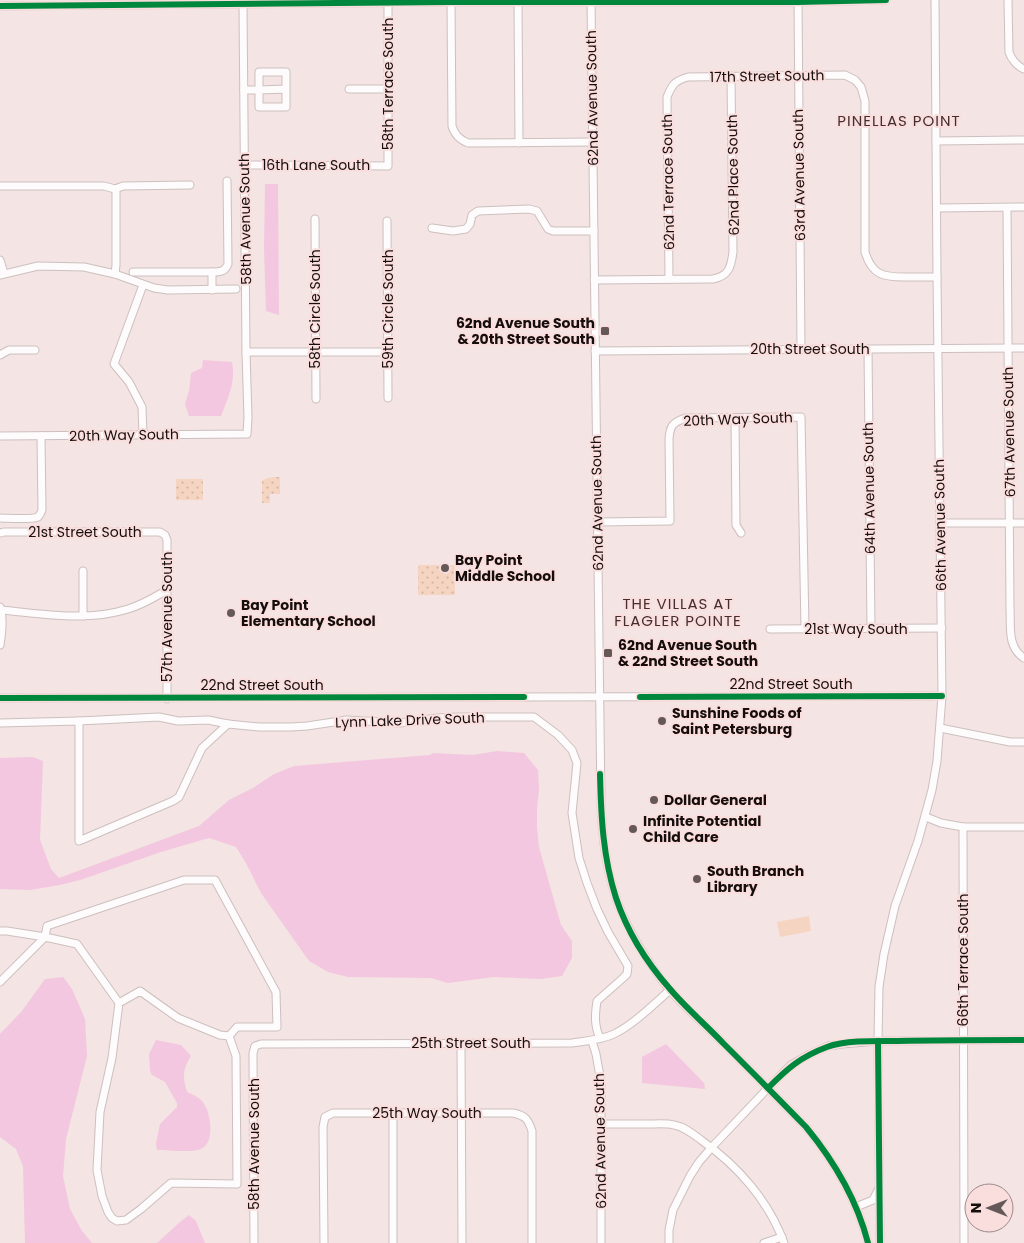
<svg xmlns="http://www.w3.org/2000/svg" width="1024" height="1243" font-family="Poppins,sans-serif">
<defs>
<pattern id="park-dots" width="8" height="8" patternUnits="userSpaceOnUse" patternTransform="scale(1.25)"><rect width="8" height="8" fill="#f5d5c1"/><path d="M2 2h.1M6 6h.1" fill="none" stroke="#d1b6a5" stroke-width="1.8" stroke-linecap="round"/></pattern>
</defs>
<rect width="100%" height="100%" fill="#f4e4e3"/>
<!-- park -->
<g fill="url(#park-dots)">
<path d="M273,477h7v17h-10v9h-8v-23z"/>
<rect x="176" y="479" width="27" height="21"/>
<rect x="418" y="565" width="37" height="30"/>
</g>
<!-- pitch -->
<path fill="#f5d5c1" d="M809,916l2,15 -31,6 -3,-15z"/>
<!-- water -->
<g fill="#f3c7df">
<path d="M265,184h13l1,131 -13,-4 -2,-63z"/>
<path d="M203,360l29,2c4,20 -4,36 -11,54h-32l-4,-12 4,-13 2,-18 11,-5z"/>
<path d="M497,751l27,2 14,17 1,19 -2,19v20l2,19 22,78 11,16v17l-10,18 -21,3 -47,-2 -46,6 -17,-5 -83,-1 -20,-5 -19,-11 -48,-68 -15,-30 -10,-16 -27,-9 -48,14 -81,28 -20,5 -30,5 -30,-1v-131l33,-1 10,4 -3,79 11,29 8,9 140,-52 30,-26 24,-12 21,-14 20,-8 136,-11 3,-2 40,2z"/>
<path d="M63,977l9,12 13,30 2,37 -21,83 -3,37 7,33 12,22 10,12h-67l-2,-77 -7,-17 -16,-12v-103l22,-23 23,-32z"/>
<path d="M156,1040l25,5 10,11c-9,14 -8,21 -4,36 5,2 11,5 14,8 10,9 15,43 0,49 -7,4 -34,1 -44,1l-1,-7 4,-19 17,-17v-4l-12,-21 -13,-7 -2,-4 -1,-17z"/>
<path d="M666,1044l38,39 1,6 -63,-6v-26z"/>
<path d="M189,1215l7,6 9,22h-48l23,-21z"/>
</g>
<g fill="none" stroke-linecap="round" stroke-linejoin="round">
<defs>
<g id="minor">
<path d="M591,0l10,803c1,33 5,66 16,98 12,32 31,62 52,88 16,19 37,36 54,54 28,28 56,56 83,84 28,34 51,73 62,116"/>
<path d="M798,0l3,349"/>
<path d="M1008,0l1,52c2,7 8,14 15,17"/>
<path d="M451,2l1,124c3,9 7,13 16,17l125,-1"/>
<path d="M518,2l1,141"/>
<path d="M0,6l451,-4h347l88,-2"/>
<path d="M349,89h39"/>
<path d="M244,90h15v-18h27v35h-27v-17l27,-1"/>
<path d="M936,141l88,-1"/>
<path d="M244,165l144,1v-163"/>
<path d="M0,186h104l11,3 8,-3 67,-1"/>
<path d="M115,189l1,3v73l-1,9"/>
<path d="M937,208l87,-1"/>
<path d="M1007,208l3,401c1,18 -3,38 14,49"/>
<path d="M315,219l1,180"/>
<path d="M387,221l1,177"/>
<path d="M432,228l21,3 13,-2 4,-5 2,-9 6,-4 51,-2 8,2 11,18 5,2h41"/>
<path d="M0,260l4,13"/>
<path d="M133,272h79v18"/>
<path d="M212,272c8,0 13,0 16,-8l-1,-83"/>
<path d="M0,275l38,-9 46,1 31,7 39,14 14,2 68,-1"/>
<path d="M669,279l-2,-182c5,-12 7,-16 21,-20l157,-2 10,5 6,7 4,14v151c7,23 18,25 39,25 11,0 22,0 33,0"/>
<path d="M594,280l119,-1c16,-3 18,-12 20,-27l-2,-176"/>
<path d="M868,349l3,279"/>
<path d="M595,351l429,-3"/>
<path d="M246,352h142"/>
<path d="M0,355l9,-5h26"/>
<path d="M735,418l1,107 5,8"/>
<path d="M143,435l-1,-28 -13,-25 -15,-18 29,-79"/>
<path d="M0,436l247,-2 1,-16 -2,-66 -3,-347"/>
<path d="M0,518c7,0 32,2 38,-1 2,-2 3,-4 4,-7l-1,-74"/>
<path d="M598,522l72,-1 -1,-82c1,-13 3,-16 16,-21l116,-1 4,212"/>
<path d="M940,523h84"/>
<path d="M0,533l4,-1h156l5,3 2,5v159"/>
<path d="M83,571v45"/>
<path d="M1,610c43,4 86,12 127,-1 14,-4 27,-12 39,-19"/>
<path d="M770,629l172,-1"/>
<path d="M0,645c2,-12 4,-26 0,-38"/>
<path d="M0,698l942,-2"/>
<path d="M79,721l80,-4 19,4 30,-1 20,4"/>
<path d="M0,723l79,-2v120l94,-40 6,-4 23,-49 26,-24 31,3h32l16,-1 40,-6 53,3 37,-5 20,-1h77l24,18 14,15 5,13 -5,50 7,45 8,25 10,26 11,23 20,34 -1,8 -4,4 -26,23c-2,13 -3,25 3,37"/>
<path d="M940,728l70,14h14"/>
<path d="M926,817l15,6 22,4h61"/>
<path d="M963,827l1,416"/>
<path d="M0,931h7l38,6 2,-11 137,-46h31l61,112 1,35h-40l-8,9"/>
<path d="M0,982l45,-45 32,7 42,59"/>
<path d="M140,991l38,27 42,17 9,1 7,20 1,128 -66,-1 -30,26 -15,11 -9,1 -5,-3 -4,-6 -6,-16 -5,-26 3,-58 12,-54 7,-55z"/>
<path d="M592,1041l4,13 5,28v161"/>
<path d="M461,1044l1,199"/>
<path d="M393,1114v129"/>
<path d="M601,1124c16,0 31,0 47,0 8,0 18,-1 26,1 11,2 19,9 27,15 36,25 68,61 83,103"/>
<path d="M856,1207l17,-7 5,-10"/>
<path d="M254,1243l-1,-190 2,-7 6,-2 311,-1c14,-2 29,-3 42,-9 19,-9 40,-30 56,-44"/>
<path d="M324,1243l-1,-116 2,-10 8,-4h180c13,3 15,6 19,18v112"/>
<path d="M669,1243v-13l4,-20 17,-34 9,-14 13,-15 56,-59 23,-23 19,-11 18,-8 14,-2 36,-3 146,-1"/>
<path d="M764,1243l18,-6"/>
<path d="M880,1243l-2,-202 1,-54 5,-33 11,-48 23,-65 14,-51 5,-29 5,-65 -5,-419 -1,-136 -1,-141"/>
</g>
</defs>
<!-- minor casing -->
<use href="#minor" stroke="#ccc0bf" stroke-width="9"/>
<!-- minor -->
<use href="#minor" stroke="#fdfbfb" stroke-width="7"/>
<defs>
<g id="cycleway">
<path d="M0,6l451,-4h347l88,-2"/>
<path d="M640,697l302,-1"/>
<path d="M0,698l524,-1"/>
<path d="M600,774c1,43 3,83 16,124 11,33 31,65 54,91 16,19 36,36 53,54 28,28 56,56 83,84 28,34 51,73 62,116"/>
<path d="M878,1041l2,202"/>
<path d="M768,1088c19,-19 32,-31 59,-41 19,-7 50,-6 71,-6 42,-1 84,-1 126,-1"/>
</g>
</defs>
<!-- cycleway casing -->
<use href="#cycleway" stroke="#fadedd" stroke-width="9"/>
<!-- cycleway -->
<use href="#cycleway" stroke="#00873e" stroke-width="6"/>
</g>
<!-- markers -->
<g fill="#645858" stroke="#fadedd" stroke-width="2">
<rect x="600" y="326" width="10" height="10" rx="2.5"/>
<circle cx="445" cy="568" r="5"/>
<circle cx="231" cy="613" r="5"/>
<rect x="603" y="648" width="10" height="10" rx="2.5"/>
<circle cx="662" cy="721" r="5"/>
<circle cx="654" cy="800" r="5"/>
<circle cx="633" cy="829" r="5"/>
<circle cx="697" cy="879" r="5"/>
</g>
<g text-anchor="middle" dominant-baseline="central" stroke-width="4" stroke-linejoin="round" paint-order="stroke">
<!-- street labels -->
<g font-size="14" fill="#160d0d" stroke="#fadedd">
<text transform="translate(767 76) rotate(-1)">17th Street South</text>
<text transform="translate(388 84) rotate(-90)">58th Terrace South</text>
<text transform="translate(592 98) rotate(-91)">62nd Avenue South</text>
<text x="316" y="165">16th Lane South</text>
<text transform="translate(733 175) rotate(-91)">62nd Place South</text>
<text transform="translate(799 175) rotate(-91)">63rd Avenue South</text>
<text transform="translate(668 182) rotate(-91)">62nd Terrace South</text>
<text transform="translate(245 219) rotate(-91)">58th Avenue South</text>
<text transform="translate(315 309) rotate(-90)">58th Circle South</text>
<text transform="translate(388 309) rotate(-90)">59th Circle South</text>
<text x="810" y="349">20th Street South</text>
<text transform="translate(738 419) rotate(-2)">20th Way South</text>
<text transform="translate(1009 432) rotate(-91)">67th Avenue South</text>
<text transform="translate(124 435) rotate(-1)">20th Way South</text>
<text transform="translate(869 488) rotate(-91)">64th Avenue South</text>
<text transform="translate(597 503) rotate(-91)">62nd Avenue South</text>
<text transform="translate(940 525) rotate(-91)">66th Avenue South</text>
<text x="85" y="532">21st Street South</text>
<text transform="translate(167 617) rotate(-90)">57th Avenue South</text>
<text x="856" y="629">21st Way South</text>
<text x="791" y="684">22nd Street South</text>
<text x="262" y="685">22nd Street South</text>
<text transform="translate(410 720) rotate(-2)">Lynn Lake Drive South</text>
<text transform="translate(963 960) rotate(-90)">66th Terrace South</text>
<text x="471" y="1043">25th Street South</text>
<text x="427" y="1113">25th Way South</text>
<text transform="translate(600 1141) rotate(-91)">62nd Avenue South</text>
<text transform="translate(254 1144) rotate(-90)">58th Avenue South</text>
</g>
<!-- poi labels -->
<g font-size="14" font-weight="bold" fill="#160d0d" stroke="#fadedd" text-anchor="start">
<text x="595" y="323" text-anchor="end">62nd Avenue South<tspan x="595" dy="16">&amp; 20th Street South</tspan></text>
<text x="455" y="560">Bay Point<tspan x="455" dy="16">Middle School</tspan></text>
<text x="241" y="605">Bay Point<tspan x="241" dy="16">Elementary School</tspan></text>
<text x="618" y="645">62nd Avenue South<tspan x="618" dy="16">&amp; 22nd Street South</tspan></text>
<text x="672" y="713">Sunshine Foods of<tspan x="672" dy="16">Saint Petersburg</tspan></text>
<text x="664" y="800">Dollar General</text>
<text x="643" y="821">Infinite Potential<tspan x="643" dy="16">Child Care</tspan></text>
<text x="707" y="871">South Branch<tspan x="707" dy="16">Library</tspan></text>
</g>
<!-- neighbourhood labels -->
<g font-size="15" letter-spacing="1" fill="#442f2f" stroke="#fadedd">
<text x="899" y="120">PINELLAS POINT</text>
<text x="678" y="603">THE VILLAS AT<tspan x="678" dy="17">FLAGLER POINTE</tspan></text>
</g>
</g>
<!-- north arrow -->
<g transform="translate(989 1208) rotate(270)"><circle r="24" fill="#fadedd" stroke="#9f8a8a"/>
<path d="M0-4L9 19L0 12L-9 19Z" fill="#645858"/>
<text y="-8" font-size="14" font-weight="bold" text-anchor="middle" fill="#160d0d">N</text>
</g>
</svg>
